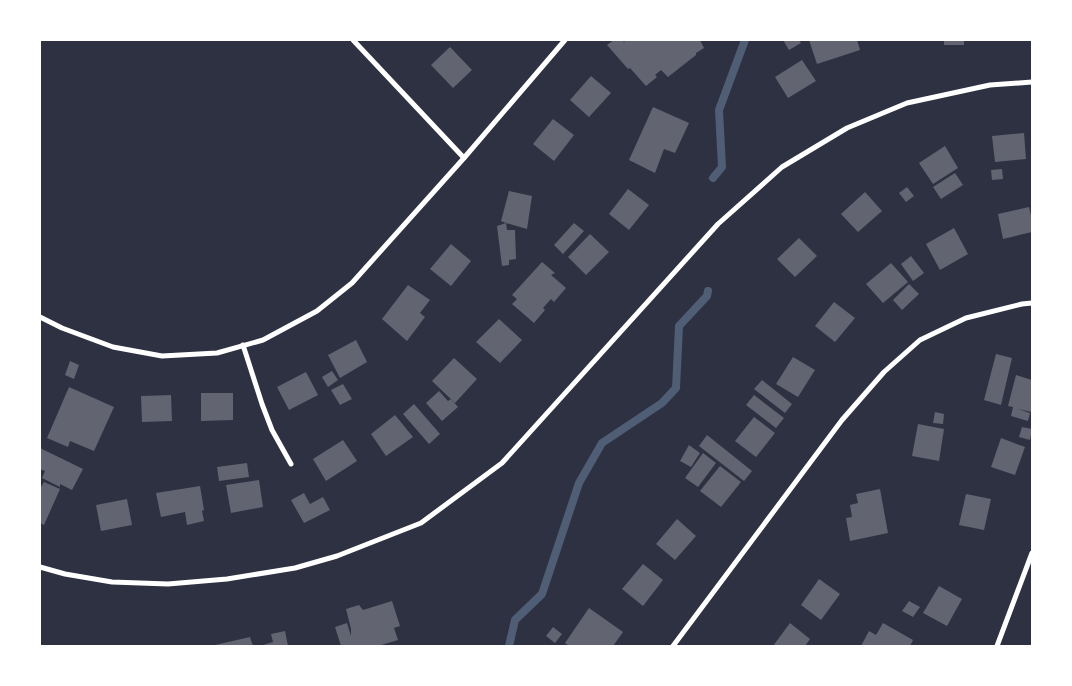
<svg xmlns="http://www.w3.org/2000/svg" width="1072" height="686" font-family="Mulish,sans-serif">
<rect width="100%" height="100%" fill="#2d3142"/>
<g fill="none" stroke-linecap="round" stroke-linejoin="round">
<!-- stream -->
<g stroke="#4f5d75" stroke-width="8">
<path d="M713,178l9,-11 -3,-57 26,-70"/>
<path d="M509,646l6,-26 27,-26 37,-111 23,-40 60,-40 14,-15 3,-62 28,-30 1,-5"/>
</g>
</g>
<!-- building -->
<g fill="#626471">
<path d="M614,40h8l2,2 2,-2h74l4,8 -8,5v2l-28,22 -7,-7 -6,5 2,2 -11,9 -16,-18 -2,1 -21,-24z"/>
<path d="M783,40h16l2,3 -12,7z"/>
<path d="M809,40h48l3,10 -43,14z"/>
<rect x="944" y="40" width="20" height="5"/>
<path d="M450,47l22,23 -19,18 -22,-23z"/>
<path d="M802,60l14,21 -28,17 -13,-21z"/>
<path d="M591,76l20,17 -22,24 -19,-17z"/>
<path d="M653,107l36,16 -14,30 -11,-4 -9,24 -26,-13z"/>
<path d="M553,119l21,16 -20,26 -21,-17z"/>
<path d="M1024,133l2,26 -31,3 -3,-26z"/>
<path d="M945,146l13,22 -25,16 -14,-21z"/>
<path d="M1002,169l1,10 -11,1 -1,-10z"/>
<path d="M955,173l8,12 -22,14 -8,-12z"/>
<path d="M907,187l7,9 -8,6 -7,-9z"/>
<path d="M628,189l21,16 -20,25 -20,-16z"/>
<path d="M509,191l23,5 -5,33 -21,-6 1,7h8l1,29 -7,1v5l-7,1 -5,-40 9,-3 -5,-2z"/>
<path d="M865,192l17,19 -24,21 -17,-18z"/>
<path d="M1029,207l3,13v12l-29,7 -5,-25z"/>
<path d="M574,223l10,8 -21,23 -9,-9z"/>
<path d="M954,228l14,26 -28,16 -14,-26z"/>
<path d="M590,234l19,18 -23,23 -18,-18z"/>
<path d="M799,238l18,18 -22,21 -18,-18z"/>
<path d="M451,244l20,17 -20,25 -21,-17z"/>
<path d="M911,256l13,17 -11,8 -12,-17z"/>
<path d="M542,262l13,11 -4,2 15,13 -12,14 -3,-3 -8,9 2,2 -11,13 -22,-19 5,-5 -5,-4z"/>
<path d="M891,263l17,19 -25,21 -17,-19z"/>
<path d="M909,284l10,10 -17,16 -9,-10z"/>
<path d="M408,285l22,15 -10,13 5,4 -18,24 -25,-22z"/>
<path d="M834,302l21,16 -20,24 -20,-16z"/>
<path d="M499,319l23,21 -22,23 -24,-21z"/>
<path d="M356,340l11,22 -27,16 -12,-23z"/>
<path d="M996,354l16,4 -11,47 -17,-5z"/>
<path d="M793,357l22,13 -17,27 -22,-13z"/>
<path d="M454,358l23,21 -22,24 -23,-22z"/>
<path d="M70,361l9,4 -5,14 -9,-4z"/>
<path d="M332,371l6,9 -10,7 -6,-10z"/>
<path d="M306,372l12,23 -29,15 -12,-23z"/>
<path d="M1016,375l16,5v32l-14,-3 12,4 -2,8 -17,-5 2,-9 -5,-1z"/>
<path d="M762,380l30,24 -7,9 -31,-24z"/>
<path d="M343,384l9,15 -12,6 -9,-15z"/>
<path d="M69,387l45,20 -20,44 -24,-10 -2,6 -21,-9z"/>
<path d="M439,391l9,10 3,-2 7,8 -16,14 -16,-18z"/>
<path d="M201,393h32v27l-32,1z"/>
<path d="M171,395l1,26 -30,1 -1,-26z"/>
<path d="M754,395l30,23 -8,10 -30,-23z"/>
<path d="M414,404l26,30 -11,10 -26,-30z"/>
<path d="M935,412l9,2 -1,10 -10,-1z"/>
<path d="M395,415l18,22 -27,19 -15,-22z"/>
<path d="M754,417l21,16 -19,24 -21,-16z"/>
<path d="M918,424l26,5 -5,32 -27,-5z"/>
<path d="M1022,427l10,2 -2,11 -11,-3z"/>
<path d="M707,435l45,36 -8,10 -45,-35z"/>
<path d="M1001,438l24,9 -10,28 -24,-8z"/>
<path d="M343,440l14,21 -31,20 -13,-22z"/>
<path d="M689,445l11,8 -9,14 -11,-6z"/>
<path d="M40,448l43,21 -11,21 -12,-6v3l-18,-9 3,-7 -5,-2z"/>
<path d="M703,453l13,10 -18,24 -13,-9z"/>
<path d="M247,463l2,14 -30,4 -2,-14z"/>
<path d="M720,466l21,16 -20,25 -21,-16z"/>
<path d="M259,480l4,27 -32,6 -5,-28z"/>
<path d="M44,482l16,7 -16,36 -4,-2v-37l1,1z"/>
<path d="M200,486l4,24 -2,1 2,10 -17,4 -2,-13 -24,5 -5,-24z"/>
<path d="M880,489l8,44 -38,8 -4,-23 6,-1 -2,-12 8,-2 -2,-9z"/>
<path d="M304,493l6,11 13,-7 7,13 -26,13 -13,-23z"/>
<path d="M966,494l25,5 -7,31 -25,-5z"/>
<path d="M127,499l5,26 -31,6 -5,-26z"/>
<path d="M677,519l19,17 -21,24 -19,-16z"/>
<path d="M643,564l20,16 -20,26 -21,-17z"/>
<path d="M819,579l21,15 -19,26 -20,-15z"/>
<path d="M939,586l23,13 -15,27 -24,-13z"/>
<path d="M392,601l8,25 -6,2 4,12 -20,6h-37l-6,-19 12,-4 4,13v-7l-5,-20 13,-4 4,5z"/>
<path d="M909,601l11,6 -7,10 -11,-6z"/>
<path d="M589,608l34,24 -10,14h-44l-4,-3z"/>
<path d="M790,623l20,16 -5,7h-32z"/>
<path d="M883,623l30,17 -3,6h-49l8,-15 7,4z"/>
<path d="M553,627l9,7 -7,9 -9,-7z"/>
<path d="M285,631l3,15h-28l13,-4 -2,-8z"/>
<path d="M250,637l3,9h-38v-1z"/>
</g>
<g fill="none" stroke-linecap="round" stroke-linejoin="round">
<!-- minor -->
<g stroke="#fff" stroke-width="5">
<path d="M353,40l111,118"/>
<path d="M40,317l22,11 51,19 49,9 55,-3 46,-13 54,-29 35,-28 112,-125 101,-118"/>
<path d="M243,345l19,59 10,26 19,34"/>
<path d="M40,567l25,7 47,8 56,2 59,-5 68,-11 42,-12 84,-33 81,-60 216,-239 64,-57 65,-39 60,-25 83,-18 42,-3"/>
<path d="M673,646l169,-226 42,-48 36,-32 46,-22 56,-14 10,-1"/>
<path d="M997,646l35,-93"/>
</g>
</g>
<!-- border -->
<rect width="1072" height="686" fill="none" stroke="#ffffff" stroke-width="82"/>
</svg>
